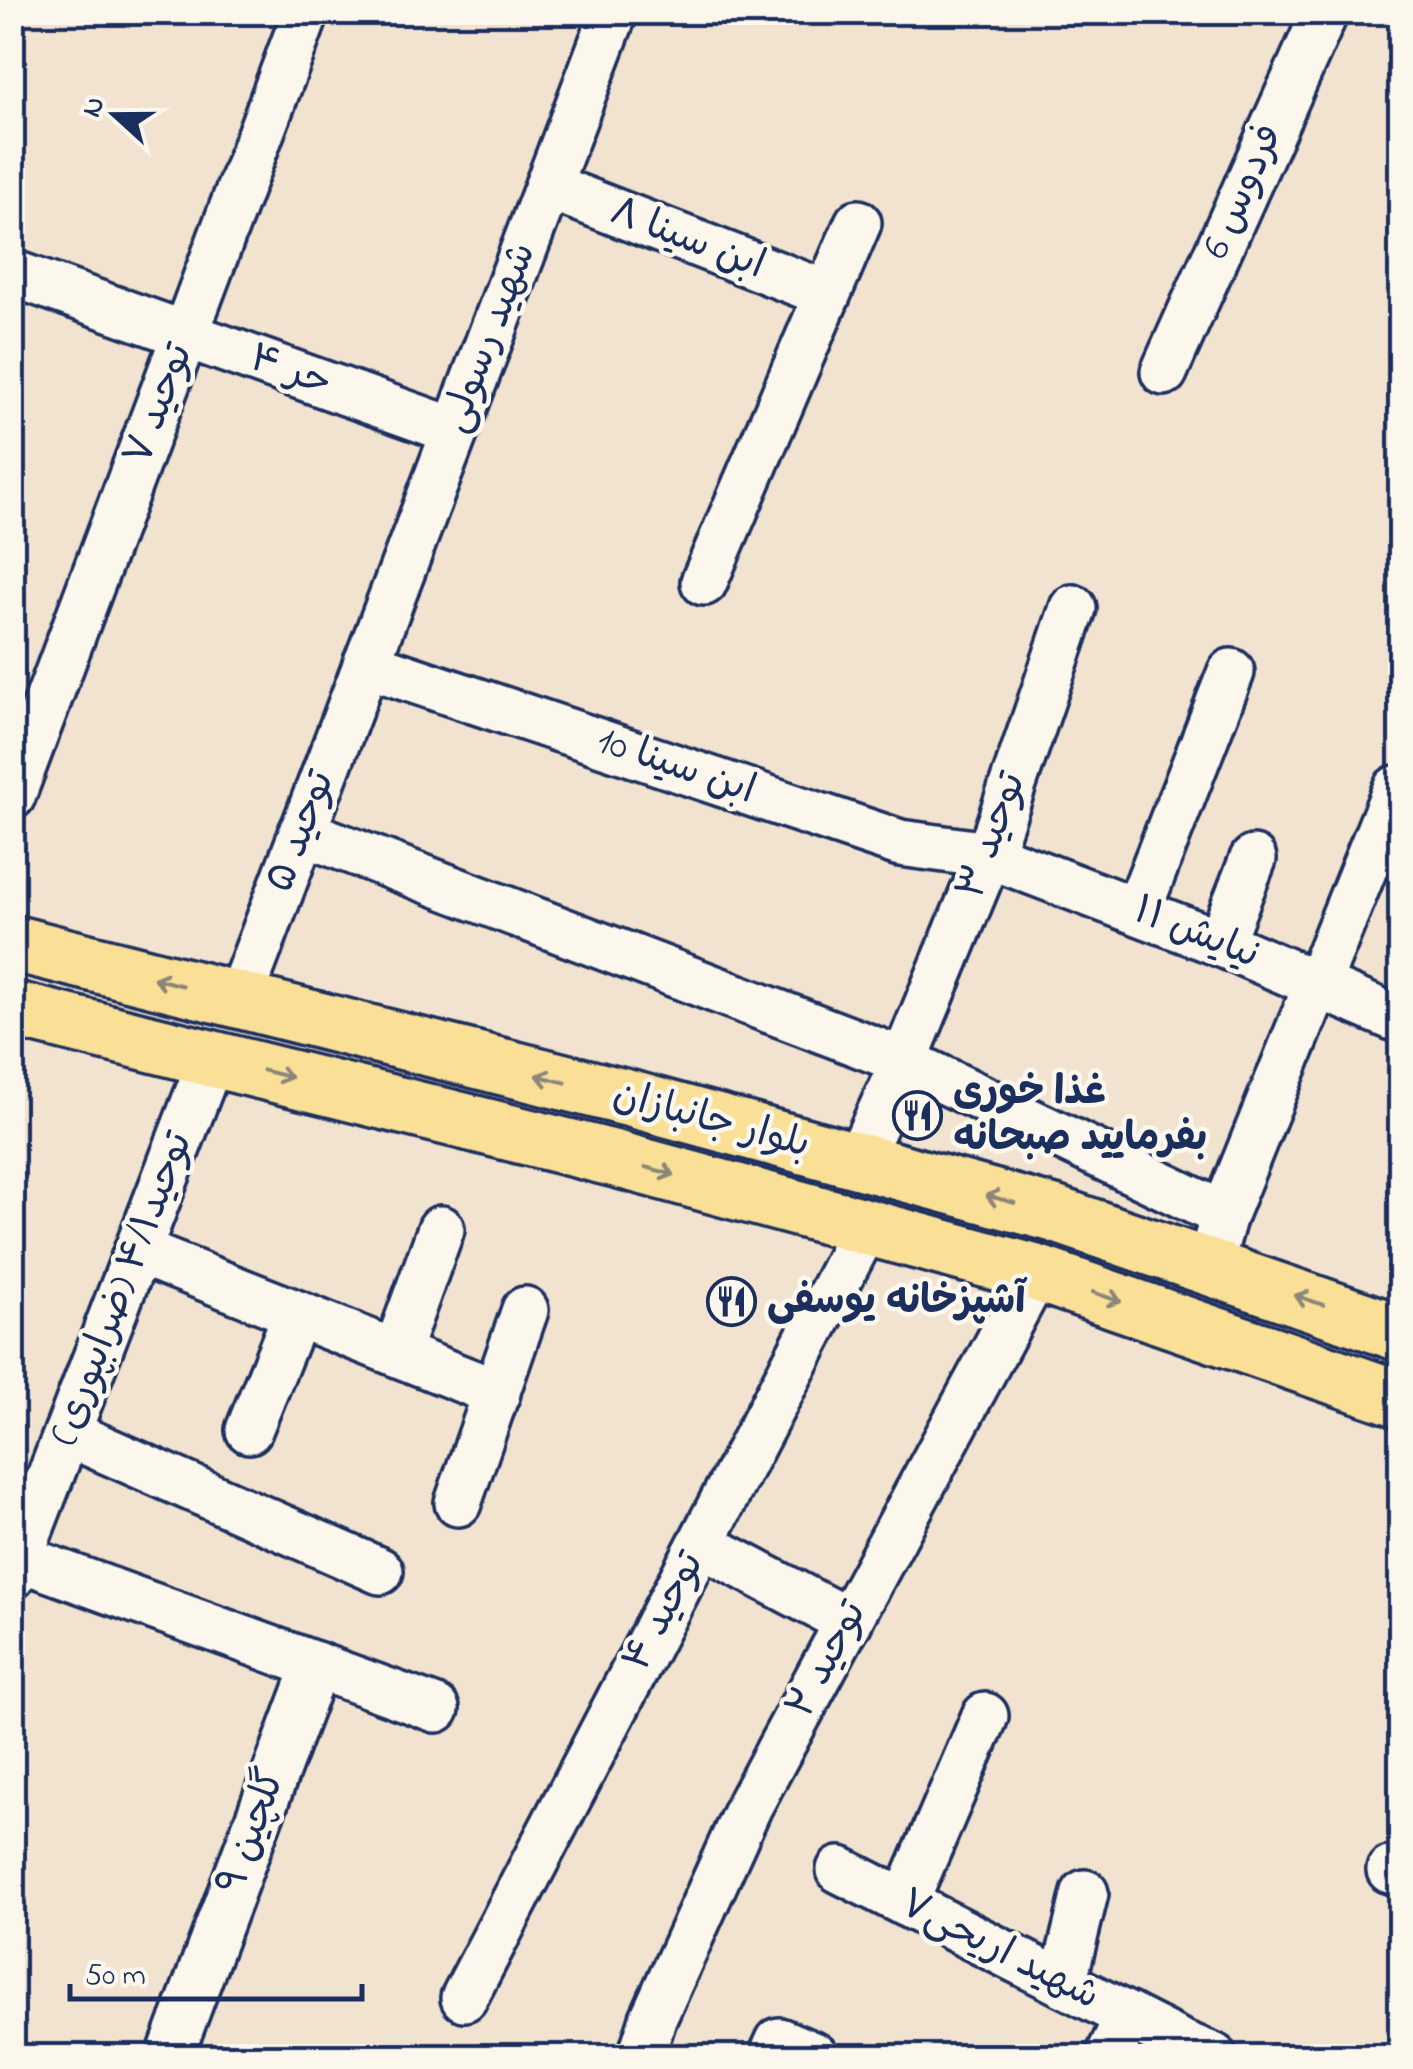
<svg xmlns="http://www.w3.org/2000/svg" width="1413" height="2069" font-family="'Indie Flower','Playpen Sans Arabic',sans-serif">
<rect width="100%" height="100%" fill="#f2e3d0"/>
<filter id="ink" filterUnits="userSpaceOnUse"><feTurbulence type="fractalNoise" baseFrequency=".01" numOctaves="2"/><feDisplacementMap in="SourceGraphic" scale="20" xChannelSelector="R" yChannelSelector="G"/><feConvolveMatrix kernelMatrix="1 2 1 2 8 2 1 2 1" color-interpolation-filters="sRGB"/></filter>
<g filter="url(#ink)">
<g fill="none" stroke-linecap="round" stroke-linejoin="round">
<defs>
<g id="minor">
<path d="M548,186l279,108"/>
<path d="M12,273l443,158"/>
<path d="M1164,372l161,-360"/>
<path d="M704,582l154,-359"/>
<path d="M366,664l534,179 89,12 231,88 180,77"/>
<path d="M12,796l294,-784"/>
<path d="M302,832l602,229 320,154"/>
<path d="M1138,910l93,-238"/>
<path d="M1220,943l33,-84"/>
<path d="M239,1000l375,-988"/>
<path d="M858,1161l46,-100 85,-206 84,-247"/>
<path d="M1216,1243l8,-28 172,-426"/>
<path d="M138,1251l359,142"/>
<path d="M396,1353l45,-124"/>
<path d="M249,1430l47,-116"/>
<path d="M67,1433l313,138"/>
<path d="M458,1503l67,-193"/>
<path d="M701,1544l148,78"/>
<path d="M20,1558l416,151"/>
<path d="M12,1576l200,-519"/>
<path d="M840,1870l341,173 32,13"/>
<path d="M1390,1870l10,3"/>
<path d="M905,1903l80,-187"/>
<path d="M1063,1983l22,-90"/>
<path d="M464,1998l402,-771"/>
<path d="M170,2056l146,-391"/>
<path d="M641,2056l12,-37 96,-213 287,-533"/>
<path d="M772,2056l7,-15 36,15"/>
<path d="M1109,2056l19,-40"/>
</g>
<g id="highway">
<path d="M12,943l619,156 423,115 346,119"/>
<path d="M12,1009l604,150 420,114 364,126"/>
</g>
</defs>
<!-- minor casing -->
<use href="#minor" stroke="#1b2f5e" stroke-width="52"/>
<!-- highway casing -->
<use href="#highway" stroke="#1b2f5e" stroke-width="62"/>
<!-- minor -->
<use href="#minor" stroke="#fbf7ec" stroke-width="45"/>
<!-- highway -->
<use href="#highway" stroke="#fadf96" stroke-width="55"/>
</g>
<!-- one-way arrows -->
<defs><path id="oneway-shaft" d="M-6 0H5M1.5-3L5.5 0L1.5 3" fill="none" stroke-width="1.6" stroke-linecap="round" stroke-linejoin="round" transform="scale(2.5)"/></defs>
<g stroke="#8a877a">
<use href="#oneway-shaft" transform="translate(168 982) rotate(-166)"/>
<use href="#oneway-shaft" transform="translate(277 1074) rotate(14)"/>
<use href="#oneway-shaft" transform="translate(551 1079) rotate(-166)"/>
<use href="#oneway-shaft" transform="translate(660 1171) rotate(15)"/>
<use href="#oneway-shaft" transform="translate(1000 1199) rotate(-165)"/>
<use href="#oneway-shaft" transform="translate(1107 1297) rotate(19)"/>
<use href="#oneway-shaft" transform="translate(1309 1300) rotate(-161)"/>
</g>
</g>
<!-- icons -->
<defs>
<symbol id="restaurant-ring" viewBox="-11 -11 22 22"><circle r="9.5" fill="#fbf7ec" stroke="#1b2f5e" stroke-width="1.5"/><path d="M-5-6h1v4h1v-4h1v4h1v-4h1v5L-1.5 .5V6h-2V.5L-5-1ZM5-6V6H3V1.5H1.5Q1.5-4 5-6Z" fill="#1b2f5e"/></symbol>
</defs>
<g fill-rule="evenodd">
<use href="#restaurant-ring" x="890" y="1088" width="55" height="55"/>
<use href="#restaurant-ring" x="704" y="1274" width="55" height="55"/>
</g>
<g text-anchor="middle" dominant-baseline="central" stroke-width="9" stroke-linejoin="round" paint-order="stroke">
<!-- street labels -->
<g font-size="40" fill="#1b2f5e" stroke="#fbf7ec">
<text transform="translate(1244 192) rotate(-66)">فردوس 6</text>
<text transform="translate(687 240) rotate(21)">ابن سینا ۸</text>
<text transform="translate(490 338) rotate(-69)">شهید رسولی</text>
<text transform="translate(290 372) rotate(20)">حر ۴</text>
<text transform="translate(160 405) rotate(-69)">توحید ۷</text>
<text transform="translate(676 767) rotate(19)">ابن سینا 10</text>
<text transform="translate(302 832) rotate(-69)">توحید ۵</text>
<text transform="translate(993 836) rotate(-70)">توحید ۳</text>
<text transform="translate(1196 934) rotate(22)">نیایش ۱۱</text>
<text transform="translate(711 1121) rotate(15)">بلوار جانبازان</text>
<text transform="translate(123 1289) rotate(-69)">توحید۴/۱ (ضرابپوری)</text>
<text transform="translate(665 1612) rotate(-62)">توحید ۴</text>
<text transform="translate(828 1660) rotate(-62)">توحید ۲</text>
<text transform="translate(253 1832) rotate(-70)">گلچین ۹</text>
<text transform="translate(999 1951) rotate(27)">شهید اریحی۷</text>
</g>
<!-- poi labels -->
<g font-size="40" font-weight="bold" fill="#1b2f5e" stroke="#fbf7ec" text-anchor="start">
<text x="953" y="1093">غذا خوری<tspan x="953" dy="46">بفرمایید صبحانه</tspan></text>
<text x="767" y="1302">آشپزخانه یوسفی</text>
</g>
</g>
<!-- margin -->
<rect width="1413" height="2069" fill="none" stroke="#fbf7ec" stroke-width="50"/>
<rect x="25" y="25" width="1363" height="2019" fill="none" stroke="#1b2f5e" stroke-width="4" filter="url(#ink)"/>
<!-- north arrow -->
<g transform="translate(115 115) rotate(291)" stroke="#fbf7ec" stroke-width="8" paint-order="stroke">
<path d="M0-8L18 38L0 25L-18 38Z" fill="#1b2f5e"/>
<text y="-15" font-size="28" font-weight="bold" text-anchor="middle" fill="#1b2f5e">N</text>
</g>
<!-- scale -->
<path d="M70 1984v15h292v-15" fill="none" stroke="#1b2f5e" stroke-width="5"/>
<text x="85" y="1984" font-size="30" fill="#1b2f5e" stroke="#fbf7ec" stroke-width="8" paint-order="stroke">50 m</text>
</svg>
